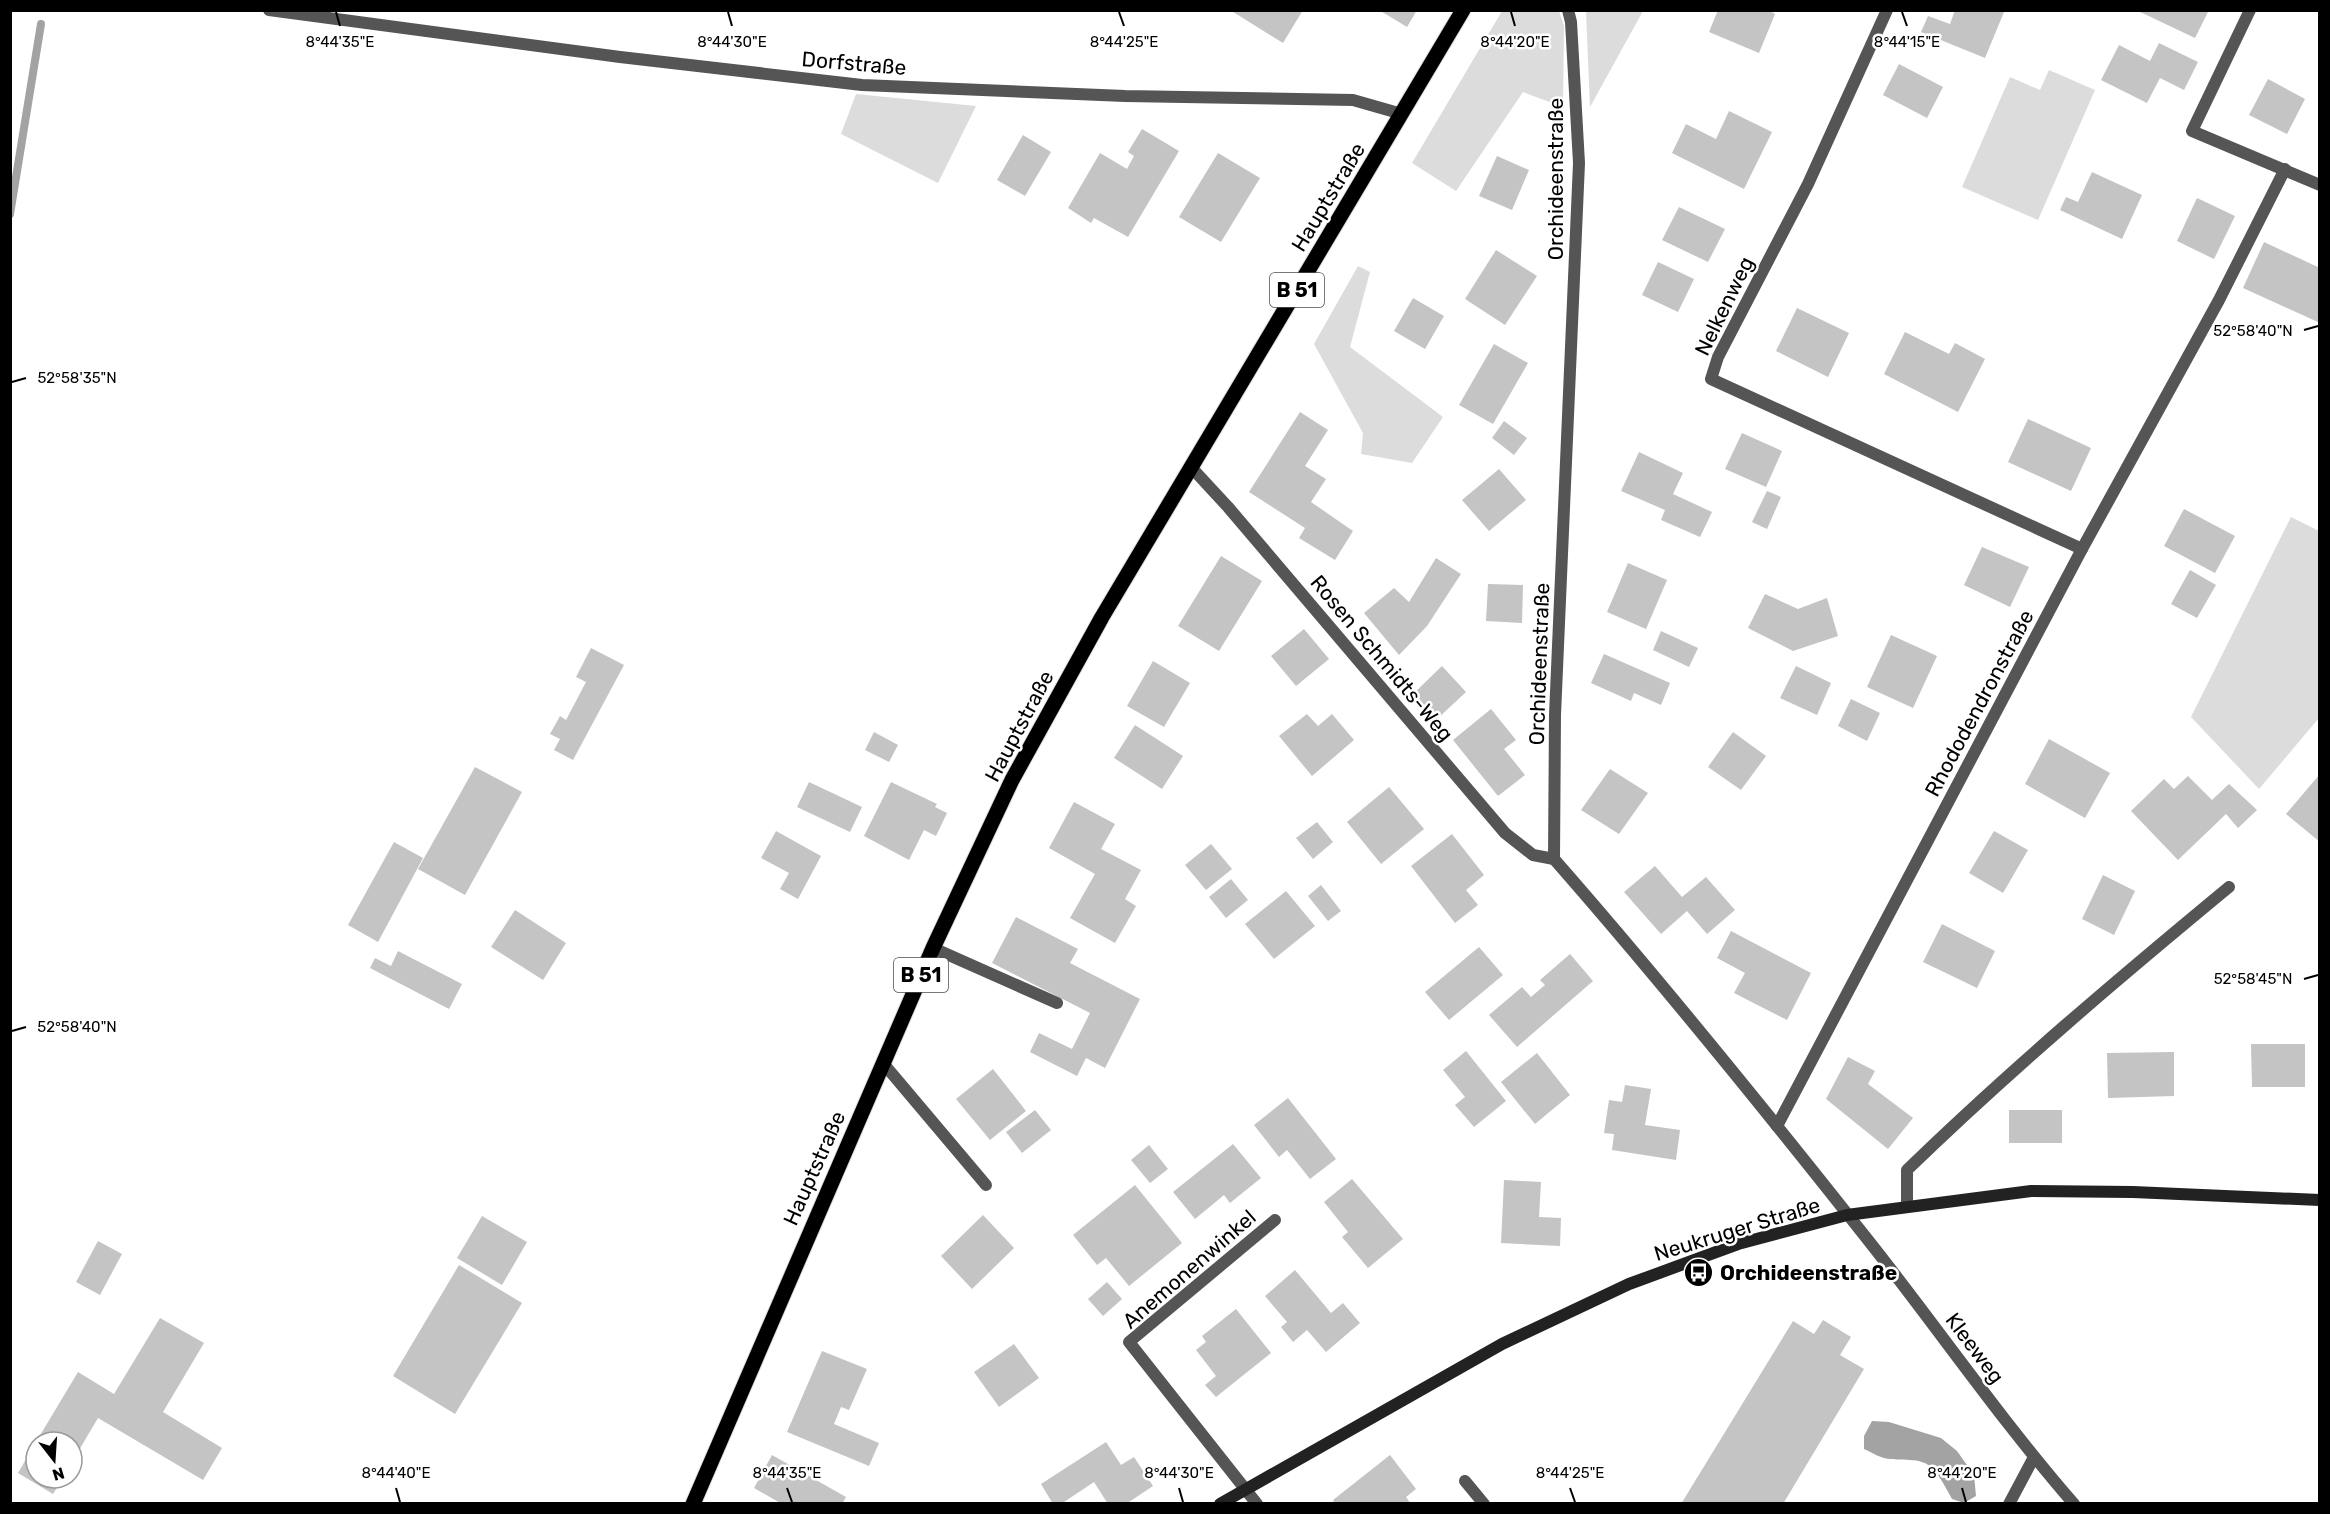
<svg xmlns="http://www.w3.org/2000/svg" width="2330" height="1514" font-family="Rubik,sans-serif">
<rect width="100%" height="100%" fill="#fff"/>
<!-- green -->
<g fill="#dcdcdc">
<path d="M1502,11h57l5,15 -1,81 -40,-15 -67,99 -44,-28z"/>
<path d="M1586,11h57l-53,96z"/>
<path d="M2049,70l46,20 -57,130 -76,-33 48,-110 30,13z"/>
<path d="M856,94l120,12 -38,77 -97,-49z"/>
<path d="M1358,266l12,6 -20,75 93,70 -31,46 -51,-9 2,-21 -49,-89z"/>
<path d="M2291,517l28,14v187l-60,71 -68,-72z"/>
</g>
<!-- water -->
<path fill="#a3a3a3" d="M1872,1421l17,1 52,16 16,13 17,24 2,21 -12,7 -12,-4c-6,-11 -12,-23 -21,-32 -14,-12 -34,-4 -50,-10 -6,-2 -12,-6 -17,-8v-13z"/>
<g fill="none" stroke-linecap="round" stroke-linejoin="round">
<!-- stream -->
<path stroke="#a3a3a3" stroke-width="8" d="M10,214l31,-190"/>
</g>
<!-- building -->
<g fill="#c4c4c4">
<path d="M1230,10h73l-20,33z"/>
<path d="M1379,10h38l-10,17z"/>
<path d="M1718,10h50l7,4 -16,39 -50,-21z"/>
<path d="M1955,10l49,2 -19,46 -64,-26 7,-16 22,8z"/>
<path d="M2136,10h73l-14,28z"/>
<path d="M2159,43l39,19 -14,28 -24,-12 -13,25 -46,-23 18,-35 31,16z"/>
<path d="M1899,64l44,23 -16,31 -44,-23z"/>
<path d="M2268,79l37,20 -18,35 -38,-19z"/>
<path d="M1729,111l43,21 -28,57 -72,-36 14,-29 30,15z"/>
<path d="M1142,129l37,22 -51,86 -34,-19 -3,5 -23,-15 32,-55 27,16 7,-13 -6,-4z"/>
<path d="M1023,135l28,17 -26,44 -28,-16z"/>
<path d="M1218,153l42,25 -39,64 -42,-25z"/>
<path d="M1497,156l32,14 -17,40 -33,-14z"/>
<path d="M2092,172l50,23 -20,44 -62,-29 6,-13 12,5z"/>
<path d="M2197,198l38,18 -21,43 -37,-18z"/>
<path d="M1679,207l46,22 -17,33 -46,-22z"/>
<path d="M2264,242l56,26v55l-77,-35z"/>
<path d="M1496,250l41,26 -32,49 -40,-26z"/>
<path d="M1658,262l36,17 -16,33 -36,-17z"/>
<path d="M1413,298l31,18 -19,33 -31,-18z"/>
<path d="M1797,308l52,25 -21,44 -52,-26z"/>
<path d="M1905,332l44,22 6,-11 30,16 -27,53 -74,-38z"/>
<path d="M1494,344l34,19 -35,61 -34,-19z"/>
<path d="M1300,412l28,18 -23,36 21,13 -15,23 42,29 -18,29 -36,-22 6,-10 -56,-36z"/>
<path d="M2028,419l63,29 -20,43 -63,-29z"/>
<path d="M1504,421l23,17 -13,17 -22,-17z"/>
<path d="M1742,433l40,18 -16,36 -41,-18z"/>
<path d="M1639,452l44,21 -10,21 39,18 -12,25 -39,-17 4,-10 -44,-19z"/>
<path d="M1499,469l27,31 -37,31 -27,-31z"/>
<path d="M1767,491l14,6 -14,32 -15,-7z"/>
<path d="M2184,509l51,27 -20,37 -51,-27z"/>
<path d="M1982,547l47,20 -19,40 -46,-22z"/>
<path d="M1221,556l41,25 -43,70 -41,-25z"/>
<path d="M1436,558l25,16 -34,52 -28,29 -35,-42 30,-25 15,14z"/>
<path d="M1628,563l39,17 -21,49 -39,-17z"/>
<path d="M2190,570l26,15 -19,33 -26,-14z"/>
<path d="M1488,584l35,1 -1,38 -36,-2z"/>
<path d="M1765,594l33,15 29,-11 11,38 -45,15 -45,-23z"/>
<path d="M1304,629l25,30 -33,27 -25,-30z"/>
<path d="M1661,631l37,17 -9,19 -36,-17z"/>
<path d="M1891,635l46,21 -24,52 -46,-21z"/>
<path d="M591,648l33,17 -51,95 -19,-10 6,-11 -10,-5 10,-18 6,4 20,-38 -10,-5z"/>
<path d="M1604,654l66,29 -9,22 -27,-12 -3,8 -40,-18z"/>
<path d="M1153,661l37,22 -26,44 -37,-21z"/>
<path d="M1442,666l24,26 -30,28 -24,-25z"/>
<path d="M1796,666l35,17 -14,32 -37,-17z"/>
<path d="M1851,699l29,14 -13,28 -29,-15z"/>
<path d="M1491,709l25,31 -12,9 21,26 -27,21 -45,-56z"/>
<path d="M1307,714l11,12 14,-12 22,26 -42,36 -33,-40z"/>
<path d="M1135,725l48,31 -21,33 -48,-31z"/>
<path d="M874,732l24,13 -9,17 -24,-12z"/>
<path d="M1733,732l33,24 -25,34 -33,-23z"/>
<path d="M2049,739l61,34 -25,45 -60,-34z"/>
<path d="M475,767l47,25 -57,103 -47,-26z"/>
<path d="M1610,769l38,24 -29,41 -38,-24z"/>
<path d="M2320,774v68l-34,-28z"/>
<path d="M2188,776l24,24 17,-16 28,26 -19,18 -12,-14 -48,46 -47,-49 33,-32 10,10z"/>
<path d="M809,782l53,25 -12,25 -53,-25z"/>
<path d="M891,782l46,22 -2,3 12,6 -11,23 -12,-6 -15,30 -45,-24z"/>
<path d="M1389,787l35,42 -43,35 -34,-42z"/>
<path d="M1074,802l41,22 -14,25 40,21 -16,29 11,7 -21,37 -45,-25 25,-44 -46,-26z"/>
<path d="M1317,822l16,20 -20,17 -17,-21z"/>
<path d="M776,831l45,25 -23,43 -18,-10 9,-16 -28,-15z"/>
<path d="M1994,831l34,19 -25,43 -34,-20z"/>
<path d="M1452,834l32,41 -18,15 12,15 -23,18 -44,-57z"/>
<path d="M394,842l29,16 -45,84 -30,-17z"/>
<path d="M1211,844l21,25 -26,21 -21,-25z"/>
<path d="M1655,866l27,31 24,-20 29,33 -28,24 -20,-23 -26,23 -37,-42z"/>
<path d="M2103,875l32,16 -21,44 -32,-16z"/>
<path d="M1231,879l17,21 -22,18 -17,-21z"/>
<path d="M1321,885l20,26 -13,10 -20,-25z"/>
<path d="M1286,891l29,35 -41,33 -29,-35z"/>
<path d="M515,910l51,33 -23,37 -52,-33z"/>
<path d="M1016,917l62,32 -8,14 70,36 -35,69 -19,-10 -9,18 -47,-24 9,-19 33,16 18,-36 -98,-50z"/>
<path d="M1942,924l53,27 -18,37 -54,-26z"/>
<path d="M1731,931l80,42 -24,47 -53,-27 11,-20 -28,-15z"/>
<path d="M1479,947l24,28 -54,45 -24,-28z"/>
<path d="M398,951l64,33 -13,25 -79,-41 5,-10 16,8z"/>
<path d="M1570,954l23,27 -76,66 -28,-32 33,-28 9,10 14,-12 -5,-5z"/>
<path d="M2251,1044h54v43h-53z"/>
<path d="M1466,1051l40,50 -32,26 -19,-22 10,-8 -22,-27z"/>
<path d="M2174,1052v44l-66,2 -1,-45z"/>
<path d="M1537,1053l33,42 -35,29 -34,-42z"/>
<path d="M1848,1057l27,14 -7,13 45,34 -25,31 -62,-50z"/>
<path d="M993,1069l33,42 -36,29 -34,-41z"/>
<path d="M1625,1085l26,4 -6,36 35,5 -4,30 -64,-10 2,-16 -10,-1 5,-33 13,2z"/>
<path d="M1288,1098l48,61 -26,20 -23,-29 -8,7 -25,-32z"/>
<path d="M1035,1110l16,20 -29,23 -16,-21z"/>
<rect x="2009" y="1110" width="53" height="33"/>
<path d="M1233,1144l28,34 -31,25 -6,-8 -29,24 -22,-27z"/>
<path d="M1149,1145l19,24 -18,14 -19,-23z"/>
<path d="M1352,1179l51,60 -35,29 -26,-31 6,-5 -24,-30z"/>
<path d="M1504,1180l37,2 -2,35 22,1 -1,28 -59,-3z"/>
<path d="M1135,1185l47,58 -53,43 -23,-28 -9,7 -24,-30z"/>
<path d="M983,1215l31,33 -42,41 -31,-33z"/>
<path d="M482,1216l45,26 -25,43 -45,-27z"/>
<path d="M98,1241l24,13 -22,41 -24,-13z"/>
<path d="M459,1265l63,38 -67,111 -62,-38z"/>
<path d="M1295,1270l36,43 12,-10 17,20 -34,29 -19,-22 -14,12 -12,-15 6,-5 -22,-26z"/>
<path d="M1107,1282l15,17 -19,17 -15,-17z"/>
<path d="M1236,1309l35,44 -55,44 -11,-12 11,-9 -20,-26 10,-8 -4,-6z"/>
<path d="M160,1318l44,25 -41,69 59,36 -19,32 -105,-62 -26,44v-20h-36l42,-70 36,22z"/>
<path d="M1823,1320l28,17 -11,18 24,14 -81,135h-102l112,-183 21,13z"/>
<path d="M1014,1344l25,34 -40,29 -25,-35z"/>
<path d="M822,1351l45,18 -18,41 -8,-3 -7,17 45,19 -10,23 -82,-34z"/>
<path d="M36,1442v36h27l-10,16 -35,-21z"/>
<path d="M1106,1442l15,23 13,-8 19,29 -27,18h-18l-14,-22 -33,22h-8l-12,-20z"/>
<path d="M772,1455l74,42 -4,7h-60l-28,-16z"/>
<path d="M1390,1455l26,34 -10,8 5,7h-76l-2,-4z"/>
</g>
<g fill="none" stroke-linecap="round" stroke-linejoin="round">
<defs>
<path id="primary" d="M693,1504l240,-556 79,-168 90,-163 361,-607"/>
</defs>
<!-- primary casing -->
<use href="#primary" stroke="#dbdbdb" stroke-width="17"/>
<!-- lane -->
<g stroke="#555" stroke-width="12">
<path d="M933,948l124,55"/>
<path d="M1907,1207v-37c103,-100 212,-192 322,-283"/>
<path d="M1465,1481l19,23"/>
</g>
<!-- street -->
<g stroke="#555" stroke-width="12">
<path d="M269,10l351,47 242,28 263,11 228,4 49,14"/>
<path d="M1568,10l3,12 8,141 -24,552 -1,144c108,123 212,252 314,381 69,87 132,179 206,264"/>
<path d="M1887,10l-79,174 -90,173 -7,22 371,170"/>
<path d="M2250,10l-58,121 128,54"/>
<path d="M1191,467l37,40 277,326 28,22 21,4"/>
<path d="M883,1063l103,122"/>
<path d="M1777,1126l305,-577 137,-249 66,-131"/>
<path d="M1257,1504l-128,-162 146,-122"/>
<path d="M2009,1504l25,-47"/>
</g>
<!-- secondary -->
<path stroke="#222" stroke-width="12" d="M1220,1504l282,-160 127,-60 109,-40 109,-29 184,-24 102,1 187,8"/>
<!-- primary -->
<use href="#primary" stroke="#000" stroke-width="15"/>
</g>
<!-- ticks -->
<path fill="none" stroke="#000" stroke-width="2" d="M336,12l4,14M728,12l4,14M1119,12l5,14M1511,12l4,14M1902,12l5,14M2304,330l14,-4M12,382l14,-4M2304,979l14,-4M12,1031l14,-4M396,1488l4,14M787,1488l5,14M1179,1488l4,14M1570,1488l5,14M1962,1488l4,14"/>
<!-- icons -->
<defs>
<symbol id="bus-disc" viewBox="-11 -11 22 22"><circle r="9.5" fill="#000" stroke="#fff"/><path d="M-5-6H5V4H4V6H2V4H-2V6H-4V4H-5ZM-3.5-4V0h7V-4ZM-3.5 1.2v1.5H-2V1.2ZM2 1.2v1.5H3.5V1.2Z" fill="#fff"/></symbol>
</defs>
<g fill-rule="evenodd">
<use href="#bus-disc" x="1682" y="1256" width="33" height="33"/>
</g>
<g text-anchor="middle" dominant-baseline="central" stroke-width="5" stroke-linejoin="round" paint-order="stroke">
<!-- shield labels -->
<g fill="#fff" stroke="#4c4c4c" stroke-width="1.5">
<rect x="1270" y="273" width="54" height="34" rx="4.5"/>
<rect x="894" y="958" width="54" height="34" rx="4.5"/>
</g>
<g font-size="20" font-weight="bold" fill="#000">
<text x="1297" y="290">B 51</text>
<text x="921" y="975">B 51</text>
</g>
<!-- street labels -->
<g font-size="21" fill="#000" stroke="#fff">
<text transform="translate(854 63) rotate(5)">Dorfstraße</text>
<text transform="translate(1555 179) rotate(-90)">Orchideenstraße</text>
<text transform="translate(1328 197) rotate(-59)">Hauptstraße</text>
<text transform="translate(1724 306) rotate(-64)">Nelkenweg</text>
<text transform="translate(1382 658) rotate(50)">Rosen Schmidts-Weg</text>
<text transform="translate(1539 664) rotate(-88)">Orchideenstraße</text>
<text transform="translate(1979 703) rotate(-62)">Rhododendronstraße</text>
<text transform="translate(1019 726) rotate(-62)">Hauptstraße</text>
<text transform="translate(814 1168) rotate(-66)">Hauptstraße</text>
<text transform="translate(1737 1229) rotate(-17)">Neukruger Straße</text>
<text transform="translate(1189 1269) rotate(-41)">Anemonenwinkel</text>
<text transform="translate(1975 1348) rotate(53)">Kleeweg</text>
</g>
<!-- poi labels -->
<g font-size="21" font-weight="bold" fill="#000" stroke="#fff" text-anchor="start">
<text x="1720" y="1272">Orchideenstraße</text>
</g>
</g>
<g font-size="15" text-anchor="middle" fill="#000" stroke="#fff" stroke-width="5" stroke-linejoin="round" paint-order="stroke">
<text x="340" y="47">8°44'35"E</text>
<text x="732" y="47">8°44'30"E</text>
<text x="1124" y="47">8°44'25"E</text>
<text x="1515" y="47">8°44'20"E</text>
<text x="1907" y="47">8°44'15"E</text>
<text x="2253" y="336">52°58'40"N</text>
<text x="77" y="383">52°58'35"N</text>
<text x="2253" y="984">52°58'45"N</text>
<text x="77" y="1032">52°58'40"N</text>
<text x="396" y="1478">8°44'40"E</text>
<text x="787" y="1478">8°44'35"E</text>
<text x="1179" y="1478">8°44'30"E</text>
<text x="1570" y="1478">8°44'25"E</text>
<text x="1962" y="1478">8°44'20"E</text>
</g>
<!-- border -->
<rect width="2330" height="1514" fill="none" stroke="#000000" stroke-width="24"/>
<!-- north arrow -->
<g transform="translate(54 1460) rotate(163)"><circle r="28" fill="#ffffff" stroke="#999999" stroke-width="1.5"/>
<path d="M0-4.5L10 22L0 15L-10 22Z" fill="#000000"/>
<text y="-9" font-size="16" font-weight="bold" text-anchor="middle" fill="#000000">N</text>
</g>
</svg>
